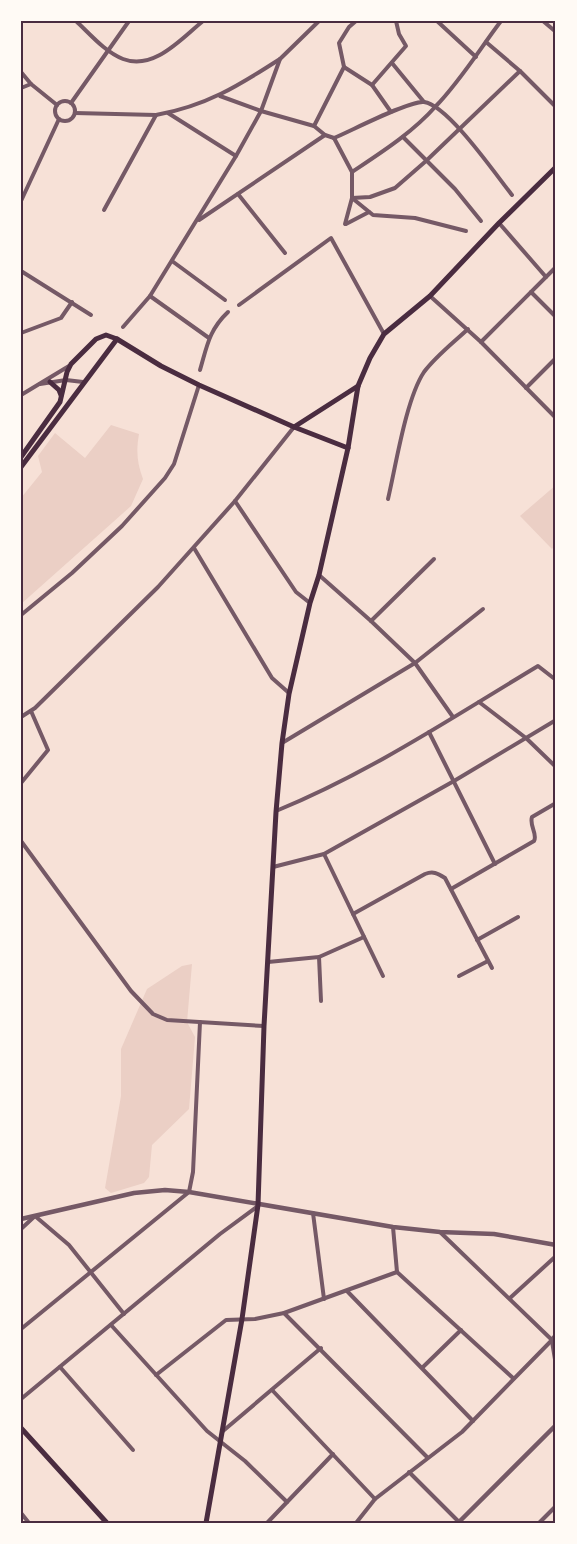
<svg xmlns="http://www.w3.org/2000/svg" width="577" height="1544" font-family="Karla,sans-serif">
<rect width="100%" height="100%" fill="#f7e1d7"/>
<!-- green -->
<g fill="#ebcfc5">
<path d="M111,425l28,9c-3,17 -2,29 4,45l-12,27 -110,98v-106l21,-26 -4,-16 17,-23 30,25z"/>
<path d="M556,485v59l-4,5 -32,-33z"/>
<path d="M192,964l-5,58 8,15 -6,72 -37,36 -3,32 -5,6 -33,10 -6,-5 16,-92v-47l26,-60 35,-23z"/>
</g>
<g fill="none" stroke-linecap="round" stroke-linejoin="round">
<!-- minor -->
<g stroke="#755966" stroke-width="4">
<path d="M76,21c14,13 29,31 47,38 31,12 59,-21 80,-38"/>
<path d="M437,21l39,36"/>
<path d="M543,21l13,11"/>
<path d="M486,42l34,29 36,36"/>
<path d="M392,63l32,39"/>
<path d="M344,67l28,18 19,27"/>
<path d="M21,72l10,12 26,21"/>
<path d="M372,85l34,-39 -7,-12 -3,-13"/>
<path d="M21,88l10,-4"/>
<path d="M220,96l41,15 53,15 11,9 9,3"/>
<circle cx="65" cy="111" r="10"/>
<path d="M71,103l58,-82"/>
<path d="M75,113l81,2c50,-9 82,-29 124,-56"/>
<path d="M168,113l68,43"/>
<path d="M314,126l30,-59 -5,-24 10,-16 7,-6"/>
<path d="M403,137l52,52 26,32"/>
<path d="M334,138c17,-7 76,-38 90,-36 24,3 72,73 88,93"/>
<path d="M334,138l18,34v26l-7,26"/>
<path d="M352,172c30,-20 60,-39 84,-66 25,-26 43,-56 65,-85"/>
<path d="M238,194l47,59"/>
<path d="M352,198l18,-1 25,-9 31,-27 94,-90"/>
<path d="M352,198l21,17 42,3 51,13"/>
<path d="M21,201l38,-82"/>
<path d="M104,210l52,-95"/>
<path d="M199,220l126,-85"/>
<path d="M499,223l47,54"/>
<path d="M346,224l23,-12"/>
<path d="M172,261l53,39"/>
<path d="M21,271l70,44"/>
<path d="M531,292l25,25"/>
<path d="M150,296l59,42"/>
<path d="M430,296l51,46 75,76"/>
<path d="M239,305l92,-67 53,96"/>
<path d="M123,327l27,-31 86,-140 25,-45 19,-52 39,-38"/>
<path d="M21,333l40,-15 11,-16"/>
<path d="M481,342l75,-75"/>
<path d="M200,370c7,-24 9,-40 28,-58"/>
<path d="M40,384l26,-4 17,2"/>
<path d="M526,388l30,-30"/>
<path d="M21,395l48,-29"/>
<path d="M388,499c8,-34 18,-100 36,-127 12,-16 29,-29 44,-43"/>
<path d="M235,501l61,91 14,11"/>
<path d="M194,548l78,130 17,15"/>
<path d="M319,575l52,46 44,42 38,54"/>
<path d="M21,615l51,-42 50,-47 43,-48 9,-14 25,-79"/>
<path d="M371,621l63,-62"/>
<path d="M479,702l47,36 30,29"/>
<path d="M21,717l14,-9 123,-121 77,-86 59,-74"/>
<path d="M429,732l66,132"/>
<path d="M282,743l133,-80 68,-54"/>
<path d="M21,783l27,-33 -17,-39"/>
<path d="M276,811c93,-38 177,-94 262,-145l18,14"/>
<path d="M21,841l110,150 22,23 14,6 97,6"/>
<path d="M324,854l59,122"/>
<path d="M273,867l51,-13 130,-73 102,-61"/>
<path d="M451,889l83,-48c4,-7 -5,-15 -2,-24l24,-14"/>
<path d="M353,914l72,-40c8,-3 12,-1 20,4l47,90"/>
<path d="M477,940l41,-23"/>
<path d="M319,957l2,44"/>
<path d="M268,962l51,-5 45,-20"/>
<path d="M459,976l29,-15"/>
<path d="M313,1213l11,86"/>
<path d="M393,1227l4,45"/>
<path d="M21,1229l14,-13 34,29 55,69"/>
<path d="M397,1272l116,106"/>
<path d="M347,1291l126,130"/>
<path d="M510,1298l46,-42"/>
<path d="M284,1313l143,144"/>
<path d="M111,1325l96,106 38,30 42,41"/>
<path d="M21,1329l168,-137 4,-20 7,-150"/>
<path d="M60,1367l73,83"/>
<path d="M423,1367l38,-37"/>
<path d="M156,1375l70,-55 29,-1 29,-6 113,-41"/>
<path d="M272,1390l103,109"/>
<path d="M21,1399l199,-165 38,-28"/>
<path d="M223,1431l98,-83"/>
<path d="M409,1472l50,50"/>
<path d="M21,1513l8,10"/>
<path d="M267,1523l66,-69"/>
<path d="M356,1523l19,-24 87,-67 90,-92 -112,-108"/>
<path d="M539,1523l17,-17"/>
</g>
<!-- tertiary -->
<g stroke="#755966" stroke-width="4.5">
<path d="M21,1219l113,-26 31,-3 24,2 204,35 47,5 54,2 62,11"/>
<path d="M556,1335l-4,5 4,24"/>
<path d="M458,1523l98,-98"/>
</g>
<!-- secondary -->
<g stroke="#4a2c40" stroke-width="5">
<path d="M50,382l9,8 2,5"/>
<path d="M294,427l64,-41"/>
<path d="M21,457l39,-55 7,-30 4,-8 25,-25 10,-4 11,4 44,27 38,19 95,42 54,21"/>
<path d="M21,467l96,-128"/>
<path d="M206,1523l36,-204 16,-114 6,-179 12,-214 6,-69 7,-49 21,-91 9,-28 29,-127 10,-62 12,-28 14,-24 46,-38 69,-73 57,-56"/>
</g>
<!-- primary -->
<path stroke="#4a2c40" stroke-width="5" d="M21,1428l86,95"/>
</g>
<!-- border -->
<rect width="577" height="1544" fill="none" stroke="#fffaf5" stroke-width="45"/>
<rect x="22" y="22" width="532" height="1500" fill="none" stroke="#4a2c40" stroke-width="2"/>
</svg>
